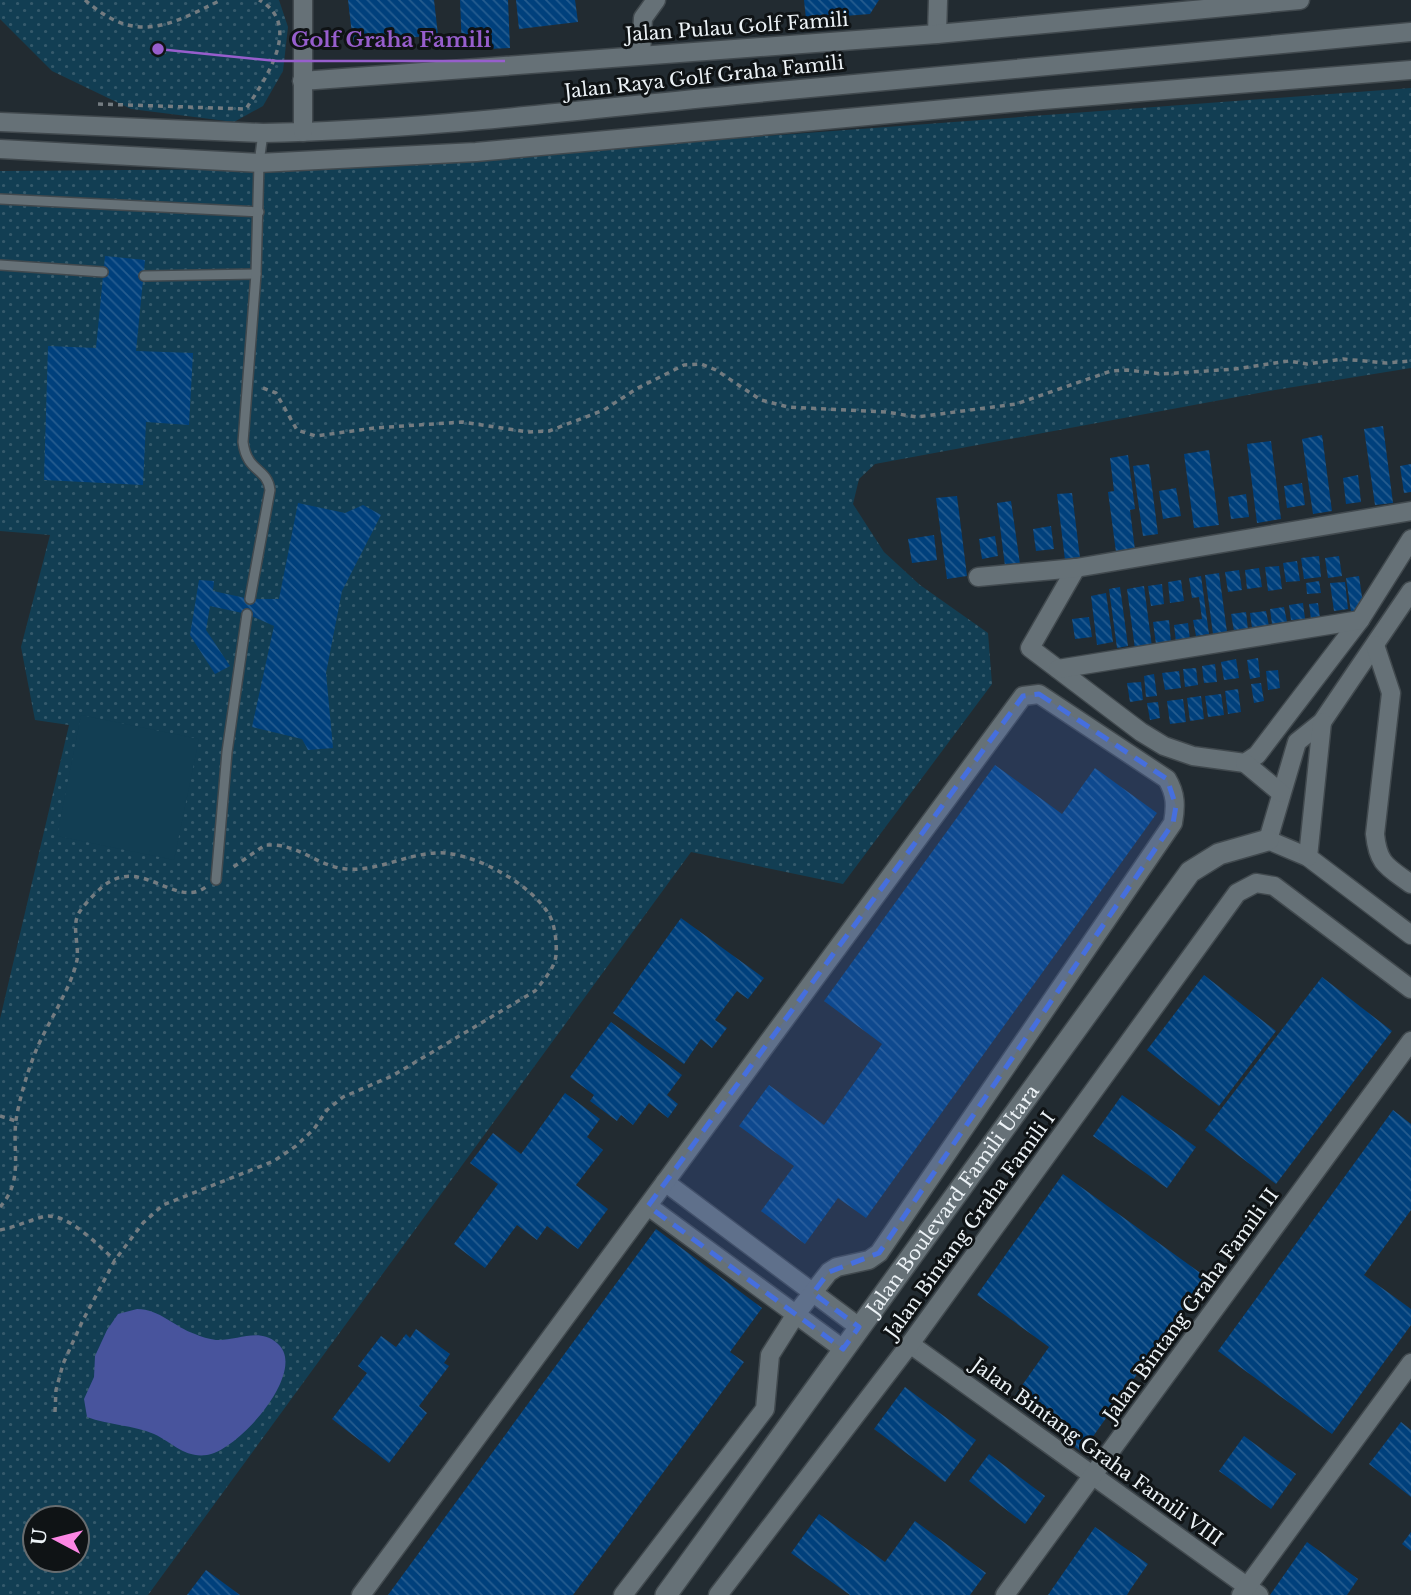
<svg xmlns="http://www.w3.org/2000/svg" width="1411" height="1595" font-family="'Libre Baskerville',serif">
<defs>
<pattern id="grass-dots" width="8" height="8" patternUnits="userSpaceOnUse" patternTransform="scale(1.75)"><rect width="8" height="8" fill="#123e53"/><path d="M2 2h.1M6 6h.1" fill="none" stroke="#355a6c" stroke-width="1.8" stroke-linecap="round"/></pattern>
<pattern id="building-back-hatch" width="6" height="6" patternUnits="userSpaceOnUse" patternTransform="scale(1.75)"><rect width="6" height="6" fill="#00407c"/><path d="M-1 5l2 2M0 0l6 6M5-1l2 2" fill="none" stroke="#255c8f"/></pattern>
</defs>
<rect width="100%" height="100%" fill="#222b31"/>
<!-- grass -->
<g fill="url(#grass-dots)" fill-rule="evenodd">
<path d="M0,0h279l9,27 -5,44 -20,35 -29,16 -103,-13 -79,-38 -52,-52z"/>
<path d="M1411,88v280l-136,22 -400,74 -16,15 -6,25 31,48 36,33 68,48 4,51 -149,200 -152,-32 -543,743h-148v-576l69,-294 -34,-5 -14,-73 29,-112 -50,-4v-360l252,-2 203,-10zM35,1518h42v42h-42z"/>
</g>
<!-- green -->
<path fill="#123e53" d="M81,715l118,24 -25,121 -117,-24z"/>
<!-- water -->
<path fill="#48549d" d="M137,1309c23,0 37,18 58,25 6,3 14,5 21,6 21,1 43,-13 61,3 33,27 -39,108 -70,112 -23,3 -34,-12 -53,-21 -21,-9 -46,-9 -67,-17l-3,-18 10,-22 1,-21 12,-26 11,-16z"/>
<!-- building -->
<g fill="url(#building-back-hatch)">
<path d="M348,0h86l4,35 -85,8z"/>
<path d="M460,0h48l2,48 -48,2z"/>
<path d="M516,0h59l3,22 -59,7z"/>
<path d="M804,0h75l-9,14 -64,5z"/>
<path d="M105,256l40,4 -9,91 57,2 -4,72 -43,-3 -3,63 -99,-5 4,-134 48,2z"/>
<path d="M1383,426l10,77 -18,2 -11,-76z"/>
<path d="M1322,435l10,76 -19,3 -11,-75z"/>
<path d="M1271,441l10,78 -24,4 -10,-79z"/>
<path d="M1209,450l10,75 -25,3 -10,-74z"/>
<path d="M1128,455l7,54 -5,1 5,40 -19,2 -8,-60 6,-1 -4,-33z"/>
<path d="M1149,464l9,70 -15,2 -10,-70z"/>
<path d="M1411,464v28l-7,1 -4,-27z"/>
<path d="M1358,475l3,27 -15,2 -3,-26z"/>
<path d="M1302,483l3,22 -18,3 -3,-22z"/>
<path d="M1176,488l5,28 -18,3 -4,-28z"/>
<path d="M1072,493l8,65 -15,2 -8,-66z"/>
<path d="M1246,494l3,23 -18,2 -3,-22z"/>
<path d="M957,496l10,80 -20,3 -11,-81z"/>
<path d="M1011,501l9,63 -15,2 -8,-63z"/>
<path d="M298,503l47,10 18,-8 18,10 -39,76 -16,82 7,75 -25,2 -6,-11 -50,-12 22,-101 -27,-12 -37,-8 -4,24 24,36 -15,8 -25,-39 9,-55 15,1 -1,10 37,8h29z"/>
<path d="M1051,526l3,23 -18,2 -3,-22z"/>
<path d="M934,535l3,25 -25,3 -4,-24z"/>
<path d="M995,536l3,20 -16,3 -3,-20z"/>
<path d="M1319,556l2,21 -17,2 -3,-21z"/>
<path d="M1339,556l3,20 -14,2 -3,-20z"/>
<path d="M1297,561l3,20 -14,1 -3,-19z"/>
<path d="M1279,566l3,23 -14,2 -3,-24z"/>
<path d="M1259,568l3,19 -15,2 -2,-19z"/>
<path d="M1239,570l3,20 -14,2 -3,-20z"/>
<path d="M1219,573l8,59 -14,2 -8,-59z"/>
<path d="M1201,576l8,58 -13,2 -3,-16 9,-1 -3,-22 -7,1 -3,-20z"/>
<path d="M1359,576l5,35 -13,1 -5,-34z"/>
<path d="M1181,580l3,21 -14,2 -2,-21z"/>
<path d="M1319,581l2,12 -14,1 -1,-11z"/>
<path d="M1345,582l3,27 -14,2 -4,-28z"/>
<path d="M1162,584l2,20 -13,2 -3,-20z"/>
<path d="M1144,586l8,61 -17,2 -8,-60z"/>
<path d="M1120,587l8,59 -11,2 -8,-59z"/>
<path d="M1106,593l7,49 -16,3 -6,-49z"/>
<path d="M1303,603l2,16 -14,1 -2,-15z"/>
<path d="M1318,603l2,15 -9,1 -2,-15z"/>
<path d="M1284,607l3,15 -15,2 -2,-15z"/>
<path d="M1266,611l3,15 -17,2 -2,-15z"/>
<path d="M1246,612l2,17 -14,2 -3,-17z"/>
<path d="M1089,617l3,20 -17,2 -3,-20z"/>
<path d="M1169,620l2,22 -15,2 -3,-22z"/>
<path d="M1188,623l2,17 -14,2 -2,-17z"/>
<path d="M1258,658l2,19 -10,2 -3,-19z"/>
<path d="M1236,659l3,19 -15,2 -3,-18z"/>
<path d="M1215,664l2,18 -13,1 -2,-17z"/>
<path d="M1196,668l2,17 -13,2 -2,-18z"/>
<path d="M1278,670l2,18 -12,2 -2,-19z"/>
<path d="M1179,671l2,17 -16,2 -3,-17z"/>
<path d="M1154,674l3,22 -11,1 -2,-21z"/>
<path d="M1141,682l2,18 -13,2 -3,-19z"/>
<path d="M1261,683l3,18 -10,2 -3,-19z"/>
<path d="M1238,689l3,23 -13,2 -3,-23z"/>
<path d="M1221,694l3,21 -16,2 -3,-21z"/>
<path d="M1201,696l3,23 -14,2 -3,-23z"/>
<path d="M1183,699l3,23 -16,2 -3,-23z"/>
<path d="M1158,702l2,16 -10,2 -3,-17z"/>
<path d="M995,765l67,49 33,-46 62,45 -291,405 -28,-20 -33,46 -44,-33 33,-45 -55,-40 30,-41 55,40 58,-81 -58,-43z"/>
<path d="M681,918l83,60 -16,21 -11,-8 -22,29 12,8 -15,20 -11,-9 -17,25 -71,-51z"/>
<path d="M1204,975l72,56 -57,75 -72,-56z"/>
<path d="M1322,977l70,54 -116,153 -71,-54z"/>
<path d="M611,1022l71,53 -15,20 11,9 -10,14 -19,-15 -16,22 -12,-10 -4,6 -27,-20 4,-6 -24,-18z"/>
<path d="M565,1093l35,26 -13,18 16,13 -27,35 32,24 -30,40 -31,-23 -10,14 -20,-15 -32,43 -31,-24 44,-60 -28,-21 23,-30 28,21z"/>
<path d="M1122,1095l74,52 -29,41 -74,-52z"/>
<path d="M1393,1110l18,14v86l-47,65 47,34v16l-79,109 -114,-83z"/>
<path d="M1063,1174l143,103 -124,175 -71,-51 38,-54 -72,-52z"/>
<path d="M656,1229l106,79 -32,44 14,10 -125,171 -46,62h-185z"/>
<path d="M416,1329l34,25 -6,9 5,3 -30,40 8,7 -38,50 -57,-44 35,-46 -9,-7 23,-30 15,11 10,-13 4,4z"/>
<path d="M905,1387l71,53 -31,42 -71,-53z"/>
<path d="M1401,1422l10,8v67l-42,-33z"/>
<path d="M1244,1436l52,38 -25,35 -52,-38z"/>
<path d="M989,1454l56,42 -20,28 -56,-43z"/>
<path d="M819,1514l66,48 30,-41 71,52 -16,22h-120l-59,-42z"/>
<path d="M1095,1527l53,37 -18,26 -3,5h-79z"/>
<path d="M1411,1532v19l-9,-7z"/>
<path d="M1307,1542l51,37 -11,16h-77z"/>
<path d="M206,1570l34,25h-53z"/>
</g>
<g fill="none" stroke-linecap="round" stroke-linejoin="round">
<defs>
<g id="service">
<path d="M0,199l259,13"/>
<path d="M0,265l103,7"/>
<path d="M144,276l112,-2"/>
<path d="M250,599l20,-109c-3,-23 -23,-17 -27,-48l13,-168 3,-111 4,-30"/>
<path d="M216,880l11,-128 20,-138"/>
</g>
<g id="minor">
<path d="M937,34l1,-34"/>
<path d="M641,54l2,-36 13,-18"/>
<path d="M302,81l635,-47 363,-34"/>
<path d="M0,122l263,11c158,-3 316,-23 473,-38 225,-22 450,-43 675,-63"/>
<path d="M303,132v-132"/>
<path d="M0,149l259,14 217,-11 567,-52 368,-30"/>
<path d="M1076,568l-46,80 111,84 23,14 29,10 52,7 12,-8 103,-135"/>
<path d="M978,577l98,-9 335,-57"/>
<path d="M1411,591l-89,131 -25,20 -29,98 40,17 103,78"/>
<path d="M1375,645l16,48 -16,141c3,31 13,33 36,50"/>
<path d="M1058,669l302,-49 51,-81"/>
<path d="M1245,763l36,30"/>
<path d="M1308,857l14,-135"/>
<path d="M665,1182l194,145"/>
<path d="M648,1206l195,143"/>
<path d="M910,1344l349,251"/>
<path d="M361,1595l662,-899 16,-2 128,85c9,15 9,27 6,44l-294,430 -10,7 -32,7 -8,5 -33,42 -26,41 -5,54 -142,186"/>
<path d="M718,1595l192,-251 327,-451 19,-10 18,3 137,103"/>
<path d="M1005,1595l406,-554"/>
<path d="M1241,1595l170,-232"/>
</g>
<g id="tertiary">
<path id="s1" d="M666,1595l524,-723 29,-18 49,-14"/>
</g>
</defs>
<!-- service casing -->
<use href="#service" stroke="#41494e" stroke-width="12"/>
<!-- minor casing -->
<use href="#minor" stroke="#41494e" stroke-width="21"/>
<!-- tertiary casing -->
<use href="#tertiary" stroke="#41494e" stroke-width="24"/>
<!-- path -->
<g stroke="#747c81" stroke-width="3.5" stroke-dasharray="5 5" stroke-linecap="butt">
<path d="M85,0c51,45 83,26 136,0"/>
<path d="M98,104l148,5c19,-30 58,-84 13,-109"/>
<path d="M263,388l13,5 21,37 19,6 58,-8 88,-6 66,10 21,-1 55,-21 32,-21 48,-24 17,-1 15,6 45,30 27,7 98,5 31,5 99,-13 95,-33 16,-1 35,4 73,-5 54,-8 18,3 36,-5 43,4 25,-2"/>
<path d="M0,1116l16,5"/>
<path d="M0,1207c24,-27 12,-54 16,-87 4,-24 12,-50 21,-72 11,-25 35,-62 40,-88 2,-13 -4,-30 0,-43 3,-9 17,-22 24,-29 39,-35 74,22 105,-1"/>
<path d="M0,1230c15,-3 28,-9 42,-13 24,-7 55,28 73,43"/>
<path d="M55,1412l1,-22 7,-26 19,-42 33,-62 28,-37 20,-18 111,-44 22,-15 18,-17 13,-19 16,-13 49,-21 143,-85c8,-10 20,-23 21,-36 1,-12 -1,-32 -8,-42 -18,-29 -69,-57 -103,-60 -35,-2 -65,19 -99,16 -23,-2 -39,-17 -60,-22 -6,-2 -14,-2 -21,-2l-33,23"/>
</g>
<!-- service -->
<use href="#service" stroke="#667177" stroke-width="9"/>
<!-- minor -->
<use href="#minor" stroke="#667177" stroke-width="18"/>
<!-- tertiary -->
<use href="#tertiary" stroke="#667177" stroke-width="21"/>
</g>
<!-- marked area -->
<path fill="#466fde" fill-opacity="0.2" stroke="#466fde" stroke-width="5" stroke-dasharray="14 9" stroke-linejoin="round" d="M1039,694l128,85 9,27 -3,17 -294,430 -50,19 -16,21 46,34 -16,22 -195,-143 375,-510z"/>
<g text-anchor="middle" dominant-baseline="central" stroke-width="6" stroke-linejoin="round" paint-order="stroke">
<!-- street labels -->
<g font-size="19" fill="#ecf2f6" stroke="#0f1315">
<text transform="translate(737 27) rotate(-4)">Jalan Pulau Golf Famili</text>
<text transform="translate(704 77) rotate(-6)">Jalan Raya Golf Graha Famili</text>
<text stroke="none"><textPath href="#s1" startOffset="488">Jalan Boulevard Famili Utara</textPath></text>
<text transform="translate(970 1225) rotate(-54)">Jalan Bintang Graha Famili I</text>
<text transform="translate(1191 1305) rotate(-54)">Jalan Bintang Graha Famili II</text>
<text transform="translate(1097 1452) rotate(36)">Jalan Bintang Graha Famili VIII</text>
</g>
</g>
<!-- callouts -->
<path fill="none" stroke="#975ecd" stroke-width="2.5" d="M158 49L277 61H505"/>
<circle fill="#975ecd" stroke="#0f1315" stroke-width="2.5" cx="158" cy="49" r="7"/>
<g font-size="21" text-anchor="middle" font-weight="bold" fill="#975ecd" stroke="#0f1315" stroke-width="6" stroke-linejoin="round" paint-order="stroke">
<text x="391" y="47">Golf Graha Famili</text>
</g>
<!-- north arrow -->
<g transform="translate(56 1539) rotate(277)"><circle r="33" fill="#0f1315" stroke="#676c6f" stroke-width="2"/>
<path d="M0-5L12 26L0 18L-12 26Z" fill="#fc86e4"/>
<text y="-10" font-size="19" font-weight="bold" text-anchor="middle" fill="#ecf2f6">U</text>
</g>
</svg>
